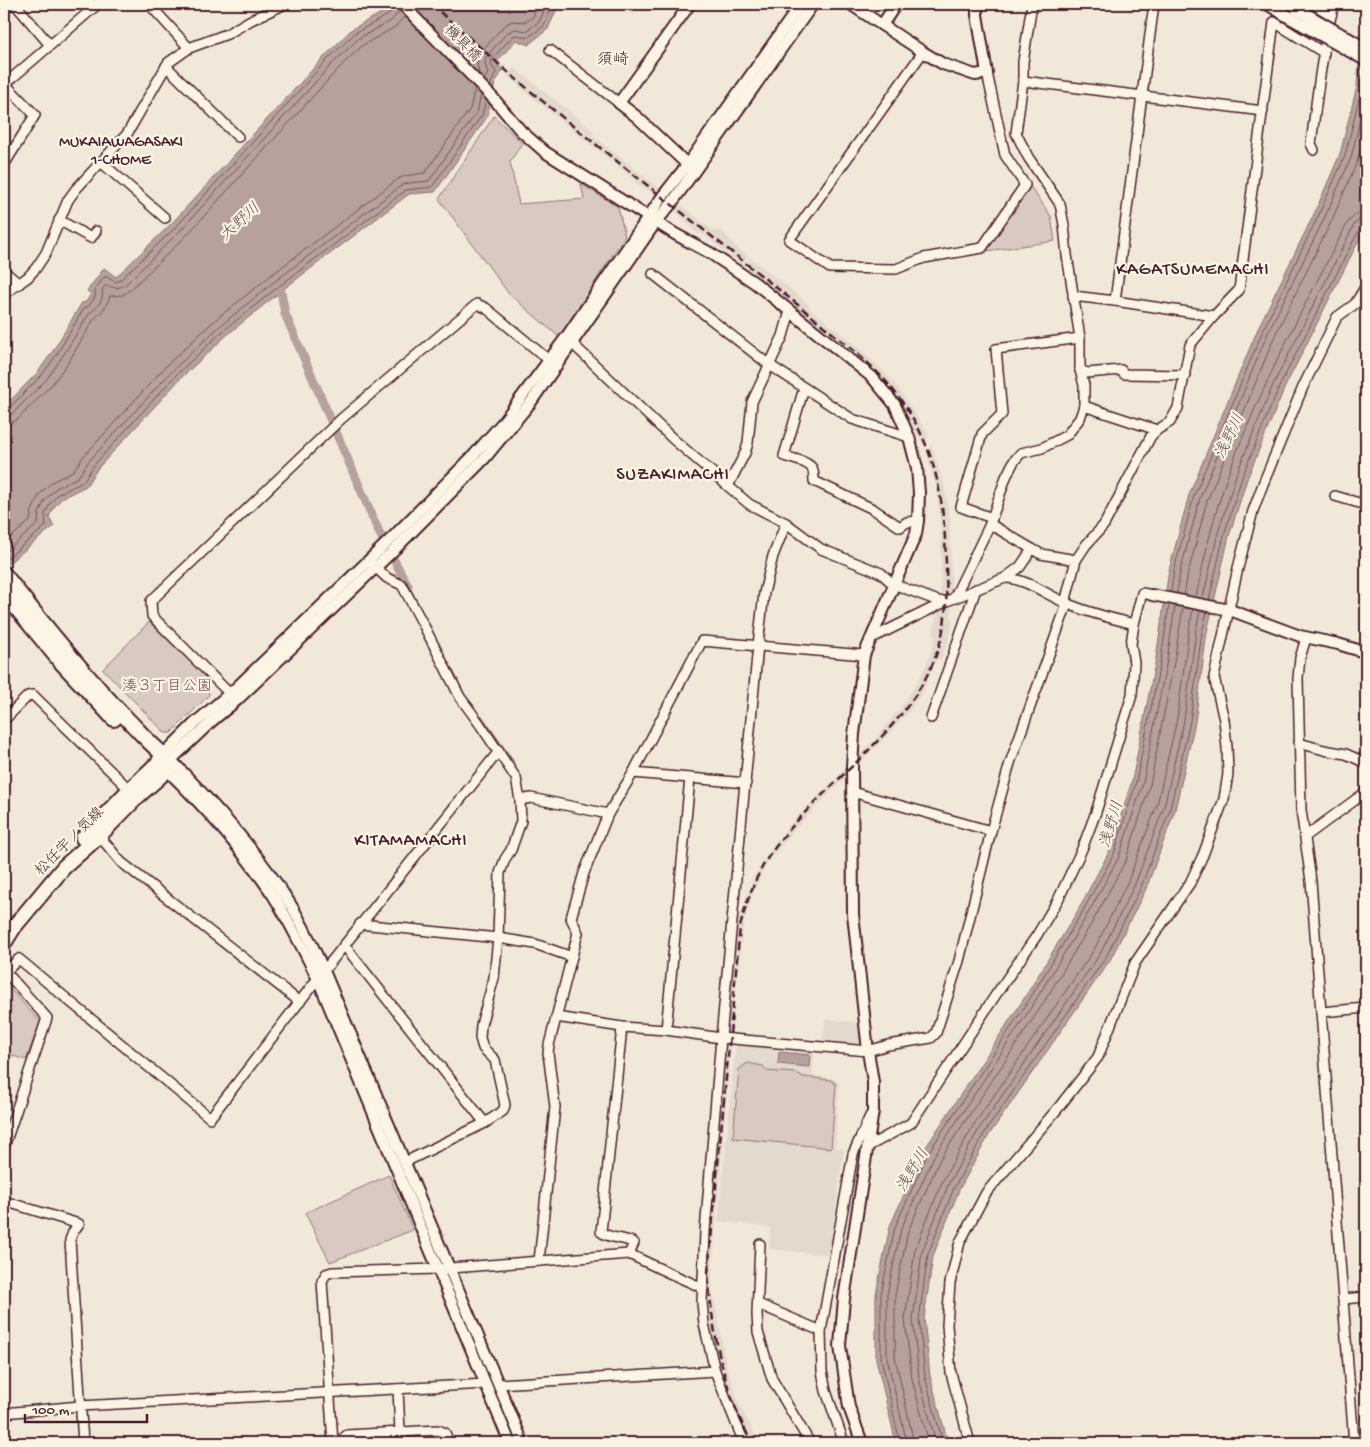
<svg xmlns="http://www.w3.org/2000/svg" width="1370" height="1447" font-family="'Gochi Hand','Klee One',sans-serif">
<rect width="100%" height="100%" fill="#f1e8da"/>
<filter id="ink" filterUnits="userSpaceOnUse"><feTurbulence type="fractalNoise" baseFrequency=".02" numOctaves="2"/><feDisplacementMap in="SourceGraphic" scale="10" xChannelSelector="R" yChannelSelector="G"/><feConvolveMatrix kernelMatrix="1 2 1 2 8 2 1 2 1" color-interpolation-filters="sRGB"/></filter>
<g filter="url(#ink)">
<!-- built -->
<g fill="#e4d9cd">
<path d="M476,43l34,29 5,-4 80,64 -3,3 122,96 8,-1 11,14 14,11 -1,14 -44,-35h-4l-7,-6 -2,-4 -12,-11v-1l-2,-2 -17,-13 -23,-15 1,-1 -86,-69 -43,-36 2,-3 -33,-28z"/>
<path d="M749,257l40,31 20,17v3l49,39 31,30 11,14 28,43 -2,17 -7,-16 -3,1 -7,-16 -8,-15 -15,-21 -13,-14 -124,-99z"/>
<path d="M931,444l13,41 6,34 2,110 -11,31 -4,-1 -14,32 -12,18 -35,39 -1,-9 27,-33 15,-23 9,-18 10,-28 -3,-2 7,-37 1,-25v-41l-5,-46 -8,-25z"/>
<path d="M873,741l1,7 -76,78 -29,34 -10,19 -11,29 -5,19 -6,46 -21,252 -4,47 1,18 -8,-3 9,-128 23,-242h3l14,-40 22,-36 16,-19z"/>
<path d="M825,1019l35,4 4,23 -41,-5z"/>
<path d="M736,1042l79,8 -3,25 19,3 8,5 -4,65 9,1 -15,106 -60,-6 1,-21 -52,-7z"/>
<path d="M705,1288l8,4 13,71 13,41 20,39h-10l-25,-57 -13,-52z"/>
</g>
<!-- green -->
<g fill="#d8cac0" stroke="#917476">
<path d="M494,116l28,27 -12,19 9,42 65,-5 -3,-15 37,23 7,29 -66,101 -50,-43 -70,-95z"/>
<path d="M1030,186l21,30 4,25 -68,10z"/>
<path d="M149,622l55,53 4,6 1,14 -38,38h-6l-62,-64z"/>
<path d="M4,982l36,40 -14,38 -22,-7z"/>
<path d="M748,1063l15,3 4,5 29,2 8,4 27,3 5,4 -5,64 -98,-10 6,-69z"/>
<path d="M389,1175l24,55 -83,32 -25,-49z"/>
</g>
<!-- water -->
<g fill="#b6a19c" stroke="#8b6d6f">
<path d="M391,4h168l-11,25 -20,16 -12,-5 -20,23 7,7 -8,13 -8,34 -52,75 -26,2 -128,97 -54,44 -47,44 -82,89 -12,18 -24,12 -8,9 -5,10 5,9 -50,41v-160l34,-35 15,-21 28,-47 2,-2 2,1 6,-9 -4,-3 17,-23 12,9 55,-53 153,-167 28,-28 33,-18z"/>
<path d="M1364,4h2v222l-82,163 -37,90 -18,57 -22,96 -12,90 -20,88 -29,79 -36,71 -121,175 -30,55 -26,66 -9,62 6,58 18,67h-52l-20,-84v-65l14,-68 34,-76 101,-153 52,-85 32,-60 23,-71 24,-123 13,-88 20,-75 70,-169 56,-114 25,-58 17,-68z"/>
<path d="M779,1052l31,3 -1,12 -31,-3z"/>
</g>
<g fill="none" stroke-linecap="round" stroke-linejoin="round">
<!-- shore -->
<g stroke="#755358" stroke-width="1">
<path d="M479,74l-2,-11 2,-9 23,-26 5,-4 5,-3 13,1 8,-5 5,-13"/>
<path d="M484,80l4,-7 -3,-9 1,-7 21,-24 8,-4 11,2 13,-9 8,-18"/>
<path d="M490,86l6,-14 -5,-7 1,-6 21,-23 5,-1 9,3 17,-12 9,-22"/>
<path d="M4,410l5,-2 33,-33 15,-21 27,-46 5,-2 6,-9v-8l9,-12h3l8,5 5,-2 55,-52 152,-168 28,-27 33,-18 6,-7 1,-4"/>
<path d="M4,416h5l4,-3 34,-34 15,-22 27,-43c5,-4 11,-10 13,-16 1,-4 -1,-9 3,-12 3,-1 8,2 12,2l8,-3 54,-53 153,-168 27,-26 32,-17 9,-10"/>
<path d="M4,424l6,-1 7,-3 36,-37 16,-22 25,-42c8,-6 13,-14 16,-23l13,-1 7,-5 55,-53 153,-168 25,-24 32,-18 10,-11"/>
<path d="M4,543l26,-22 2,-10 7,-16 13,-13 21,-11 11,-15 82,-90 48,-45 56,-45 128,-97 7,-3 20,-3 45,-64 5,-21"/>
<path d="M4,553l34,-29 1,-11 6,-13 11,-12 22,-11 11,-16 83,-90 47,-44 55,-45 128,-97 6,-2 21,-2 48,-69 4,-17"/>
<path d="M4,561l42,-35 -1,-12 5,-10 8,-10 25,-12 11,-17 82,-90 47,-44 55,-44 128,-97 26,-3 50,-72 4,-15"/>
<path d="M1171,592l3,-22 20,-74 70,-168 55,-114 26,-58 17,-69 2,-21"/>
<path d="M1177,593l3,-21 20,-74 69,-168 56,-113 26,-59 15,-63"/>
<path d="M1184,595l4,-22 19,-72 69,-168 56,-113 25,-58 9,-35"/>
<path d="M1196,597c9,-42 18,-84 33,-125 32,-86 76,-168 119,-250l8,-8 10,-2"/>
<path d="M1203,598l15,-65 18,-58 37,-90 81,-160 5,-5 7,-1"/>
<path d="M1209,600l15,-65 18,-58 37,-90 81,-159 2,-2 4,-1"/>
<path d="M900,1443l-19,-85v-64l14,-67 33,-74 101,-153 52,-86 33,-60 22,-72 25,-123 8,-54"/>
<path d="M907,1443l-20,-85v-63l14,-66 33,-73 100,-153 52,-86 33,-60 24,-74 24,-123 8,-54"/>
<path d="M914,1443l-19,-86v-62l13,-64 32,-72 101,-152 52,-86 33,-61 24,-75 24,-123 9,-55"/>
<path d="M929,1443l-17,-64 -7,-60 10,-69 27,-68 31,-56 121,-176 34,-69 29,-76 20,-86 12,-89 4,-21"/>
<path d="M936,1443l-17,-65 -6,-59 9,-67 26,-67 31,-56 121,-175 35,-70 29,-77 20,-87 12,-89 4,-20"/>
<path d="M943,1443l-18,-66 -6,-58 9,-65 26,-66 31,-56 121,-175 35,-70 29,-78 20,-88 12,-89 5,-20"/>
</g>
<!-- stream -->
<g stroke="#8b6d6f" stroke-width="2.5">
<path d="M408,585l56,110 10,12"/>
<path d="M481,716l32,46"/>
</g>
<!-- canal -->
<path stroke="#b6a19c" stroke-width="9" d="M281,291l4,23 94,218 24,45 5,8"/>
<defs>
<g id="minor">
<path d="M15,4l35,41"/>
<path d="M149,4l40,44"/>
<path d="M1313,4l18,11"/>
<path d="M4,10l6,-6"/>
<path d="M550,50l69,53"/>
<path d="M923,52l-134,188 41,28 66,1 28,-11 58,-10 43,-63 -20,-30 -18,-82"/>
<path d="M166,66l72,71"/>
<path d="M1023,81l240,30"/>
<path d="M4,85l94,-81"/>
<path d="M1314,150l-3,-6c6,-47 11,-94 23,-140"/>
<path d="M101,162l64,56"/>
<path d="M4,165l31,-50 -30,-31"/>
<path d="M59,220l32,18 5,-7"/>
<path d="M4,271l15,13"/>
<path d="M653,274l115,90 84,55 57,18"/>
<path d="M4,294l24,-17 8,-9 10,-15 22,-53 8,-11 51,-55 41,-71 21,-15 38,-14 24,-14 34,-16"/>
<path d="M1073,296l42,5 39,-297"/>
<path d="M1115,301l99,15"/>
<path d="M569,339l9,10 95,90 76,65 37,19 35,26 60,24 12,11 48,18 5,-1"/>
<path d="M1080,370l7,3 34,-3 3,4 61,1"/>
<path d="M804,388l-20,68c8,3 23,5 28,12 2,4 2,9 2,13l59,28 27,18 7,-5 11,-1"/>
<path d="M1084,406l73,24"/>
<path d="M728,486l17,-33 3,-10 4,-41 31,-66 7,-25"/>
<path d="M1335,496l31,9"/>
<path d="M992,518l-31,-11 21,-73 20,-20 -6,-65 84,-11"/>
<path d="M1032,549l9,5 35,6"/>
<path d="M371,563l16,15 15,7 22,41 36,71 19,26 37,55 4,22 1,21 -10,29 -6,9 -5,14 -2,65 -4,40 -13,47 -1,13 3,10 12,12 10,45 -2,6 -18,12 -80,39"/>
<path d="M1005,578c20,0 42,17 61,25 22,10 45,15 68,21"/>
<path d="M954,598l36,-74"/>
<path d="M1306,638l-6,20 -2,20 3,132 10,71 43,562"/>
<path d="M870,639l77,-38 58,-23 15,-11 12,-18 -42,-25 16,-47 8,-16 7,-8 21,-5 25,-13 13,-17 4,-12v-21l-4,-15v-32l-13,-83 -3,-30 -4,-21 -32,-47 -12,-24 7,-52v-19l9,-58"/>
<path d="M234,698l-82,-82 -1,-15 190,-182 136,-115 9,4 64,53"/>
<path d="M931,718l45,-129"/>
<path d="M4,720l24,-24 5,-1 100,98"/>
<path d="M1299,743l25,7 22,4 20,9"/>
<path d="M633,773l113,10"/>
<path d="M852,792l139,39"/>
<path d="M520,800l11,-2 77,16"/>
<path d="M97,833l24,29 179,140"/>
<path d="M1306,836l60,-44"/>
<path d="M360,924l138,14 37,6 37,13"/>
<path d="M344,945l141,178"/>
<path d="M4,970l43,48 -43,129"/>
<path d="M6,971l13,-12 191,159 101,-131 188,-236"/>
<path d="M1321,1012l45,-4"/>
<path d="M556,1017l66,10 44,3 55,8 147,13 20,-6 43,-7 5,-5 23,-72 32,-130 19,-68 56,-156 -1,-4 11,-43 10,-15 18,-20 47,-89 6,-6 13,-8 8,-14 12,-63 24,-29 25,-26 35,-268 50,31"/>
<path d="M622,1027l-21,205c9,7 22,5 33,11l-5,11"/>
<path d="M666,1030l24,-252"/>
<path d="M867,1147l44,-24 84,-127 42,-61 22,-37 23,-49 14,-37 36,-117 2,-32 -3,-19 3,-20 8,-31 10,2"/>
<path d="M4,1201l75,23 -6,8 -3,8 13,203"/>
<path d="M760,1244l-3,70 1,18 14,47 38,64"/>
<path d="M539,1261l16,-154 -7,-54 1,-8 29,-112 -7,-15 13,-45 24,-59 25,-41 69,-132 162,14"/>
<path d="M1343,1299l23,-2"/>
<path d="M758,1304l63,27"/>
<path d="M498,1384l217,-13"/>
<path d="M398,1389l2,43 5,11"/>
<path d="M4,1413l76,-7 406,-22"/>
<path d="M333,1443l-11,-162 4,-7 6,-2 106,-3 191,-15 38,18 36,16"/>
<path d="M341,1443v-3l6,-5 91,-5 7,3 4,10"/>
<path d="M745,1443l-5,-10 -25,-62 -11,-47 -2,-22 3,-70 16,-194 37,-393 6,-52 9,-37 13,-33"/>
<path d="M844,1443l-18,-52 -4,-20 -1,-40 32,-177 17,-38"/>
<path d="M970,1443l-19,-70 -4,-48 3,-42 10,-41 26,-49 73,-86 39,-50 37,-94 55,-80 13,-28 21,-56 4,-25 -1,-27 -3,-27 -10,-43 24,-109 15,-57 10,-27 40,-97 34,-70 18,-13 11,-18"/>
</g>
<g id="tertiary">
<path d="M402,4l91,94 28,33 24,21 130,82 35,19 45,30 117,94 23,28 14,32 8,31 2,25 -1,28 -2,13 -52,121 -10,79 -2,32 1,148 15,137 5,31v29l-29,188 -4,47 9,61 13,36"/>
<path d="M690,4l-71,99 18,14 55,52"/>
<path d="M850,4l73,48 20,12 32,11 12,-2 -10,-58v-11"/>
<path d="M882,25l14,-21"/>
<path d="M1152,595l78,15 70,26 38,8 23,7h5"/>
<path d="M163,755l32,-32 41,-35 157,-151 81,-82 29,-33 64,-86 95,-139 25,-32 114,-161"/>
<path d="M167,770c39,38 75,79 106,125 17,27 31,56 45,84l192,464"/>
<path d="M523,1443l-199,-472c-11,-24 -21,-47 -35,-69 -33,-52 -75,-97 -118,-142l42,-40 24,-20 159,-152 88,-89 47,-57 125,-180 15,-18 142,-200"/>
</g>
<path id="secondary" d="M1268,4l23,14"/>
<g id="primary">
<path d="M4,574c39,50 80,101 125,147 13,13 26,29 42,39l-4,10 -30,27 -38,39 -35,31 -50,60 -10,16"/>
<path d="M4,593l56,68 54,58"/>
<path d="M83,838l46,-48 29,-27 5,-8"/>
</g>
</defs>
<!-- minor casing -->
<use href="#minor" stroke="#4a1f2b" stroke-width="12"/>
<!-- tertiary casing -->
<use href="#tertiary" stroke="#4a1f2b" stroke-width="14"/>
<!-- secondary casing -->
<use href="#secondary" stroke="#4a1f2b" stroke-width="15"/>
<!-- primary casing -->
<use href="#primary" stroke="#4a1f2b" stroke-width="18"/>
<!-- minor -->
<use href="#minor" stroke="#fcf5e5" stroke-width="9"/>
<!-- tertiary -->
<use href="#tertiary" stroke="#fcf5e5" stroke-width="10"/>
<!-- secondary -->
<use href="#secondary" stroke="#fcf5e5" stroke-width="11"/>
<!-- primary -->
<use href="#primary" stroke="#fcf5e5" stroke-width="14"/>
<!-- rail -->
<path stroke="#4a1f2b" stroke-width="2.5" stroke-dasharray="8 4" stroke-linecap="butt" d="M431,4c26,23 52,46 78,69 72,61 146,118 220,177 30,24 61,48 91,73 33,27 63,49 87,86 32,48 38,102 39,158 1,36 1,62 -13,96 -34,78 -120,126 -166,196 -13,21 -21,44 -27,68l-32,345c4,60 15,118 44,171"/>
<defs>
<g id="secondary-bridge">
<path d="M1297,9l69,40"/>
<path d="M1291,18l75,42"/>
</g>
</defs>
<!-- secondary-bridge casing -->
<use href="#secondary-bridge" stroke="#4a1f2b" stroke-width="15" stroke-linecap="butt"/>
<!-- secondary-bridge -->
<use href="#secondary-bridge" stroke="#fcf5e5" stroke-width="11"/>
</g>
</g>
<g text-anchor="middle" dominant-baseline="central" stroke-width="4.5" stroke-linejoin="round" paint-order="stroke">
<!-- street labels -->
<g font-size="15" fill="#4a1f2b" stroke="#fcf5e5">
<text transform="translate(462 44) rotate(46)">機具橋</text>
<text transform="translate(70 842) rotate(-45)">松任宇ノ気線</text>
</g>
<!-- park labels -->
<g font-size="15" fill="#6e4a50" stroke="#fcf5e5">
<text x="167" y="687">湊３丁目公園</text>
</g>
<!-- neighbourhood labels -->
<g font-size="16" fill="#4a1f2b" stroke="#fcf5e5">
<text x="613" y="61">須崎</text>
<text x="121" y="143">MUKAIAWAGASAKI<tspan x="121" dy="18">1-CHOME</tspan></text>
</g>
<!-- water labels -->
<g font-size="16" font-style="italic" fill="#704c53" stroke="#fcf5e5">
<text transform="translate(241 223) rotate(-42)">大野川</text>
<text transform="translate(1231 437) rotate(-64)">浅野川</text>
<text transform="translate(1113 825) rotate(-73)">浅野川</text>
<text transform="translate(914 1171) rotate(-59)">浅野川</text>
</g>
<!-- quarter labels -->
<g font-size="18" letter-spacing="1" fill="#4a1f2b" stroke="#fcf5e5">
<text x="1193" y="270">KAGATSUMEMACHI</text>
<text x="673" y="475">SUZAKIMACHI</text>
<text x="411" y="841">KITAMAMACHI</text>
</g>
</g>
<!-- margin -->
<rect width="1370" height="1447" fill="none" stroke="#fcf5e5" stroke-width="20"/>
<rect x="10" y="10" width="1350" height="1427" fill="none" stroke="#4a1f2b" stroke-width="2" filter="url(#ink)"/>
<!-- scale -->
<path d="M25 1414v8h122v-8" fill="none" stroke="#4a1f2b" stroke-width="2.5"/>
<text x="32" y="1414" font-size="15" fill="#4a1f2b" stroke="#fcf5e5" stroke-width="4" paint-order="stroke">100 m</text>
</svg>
